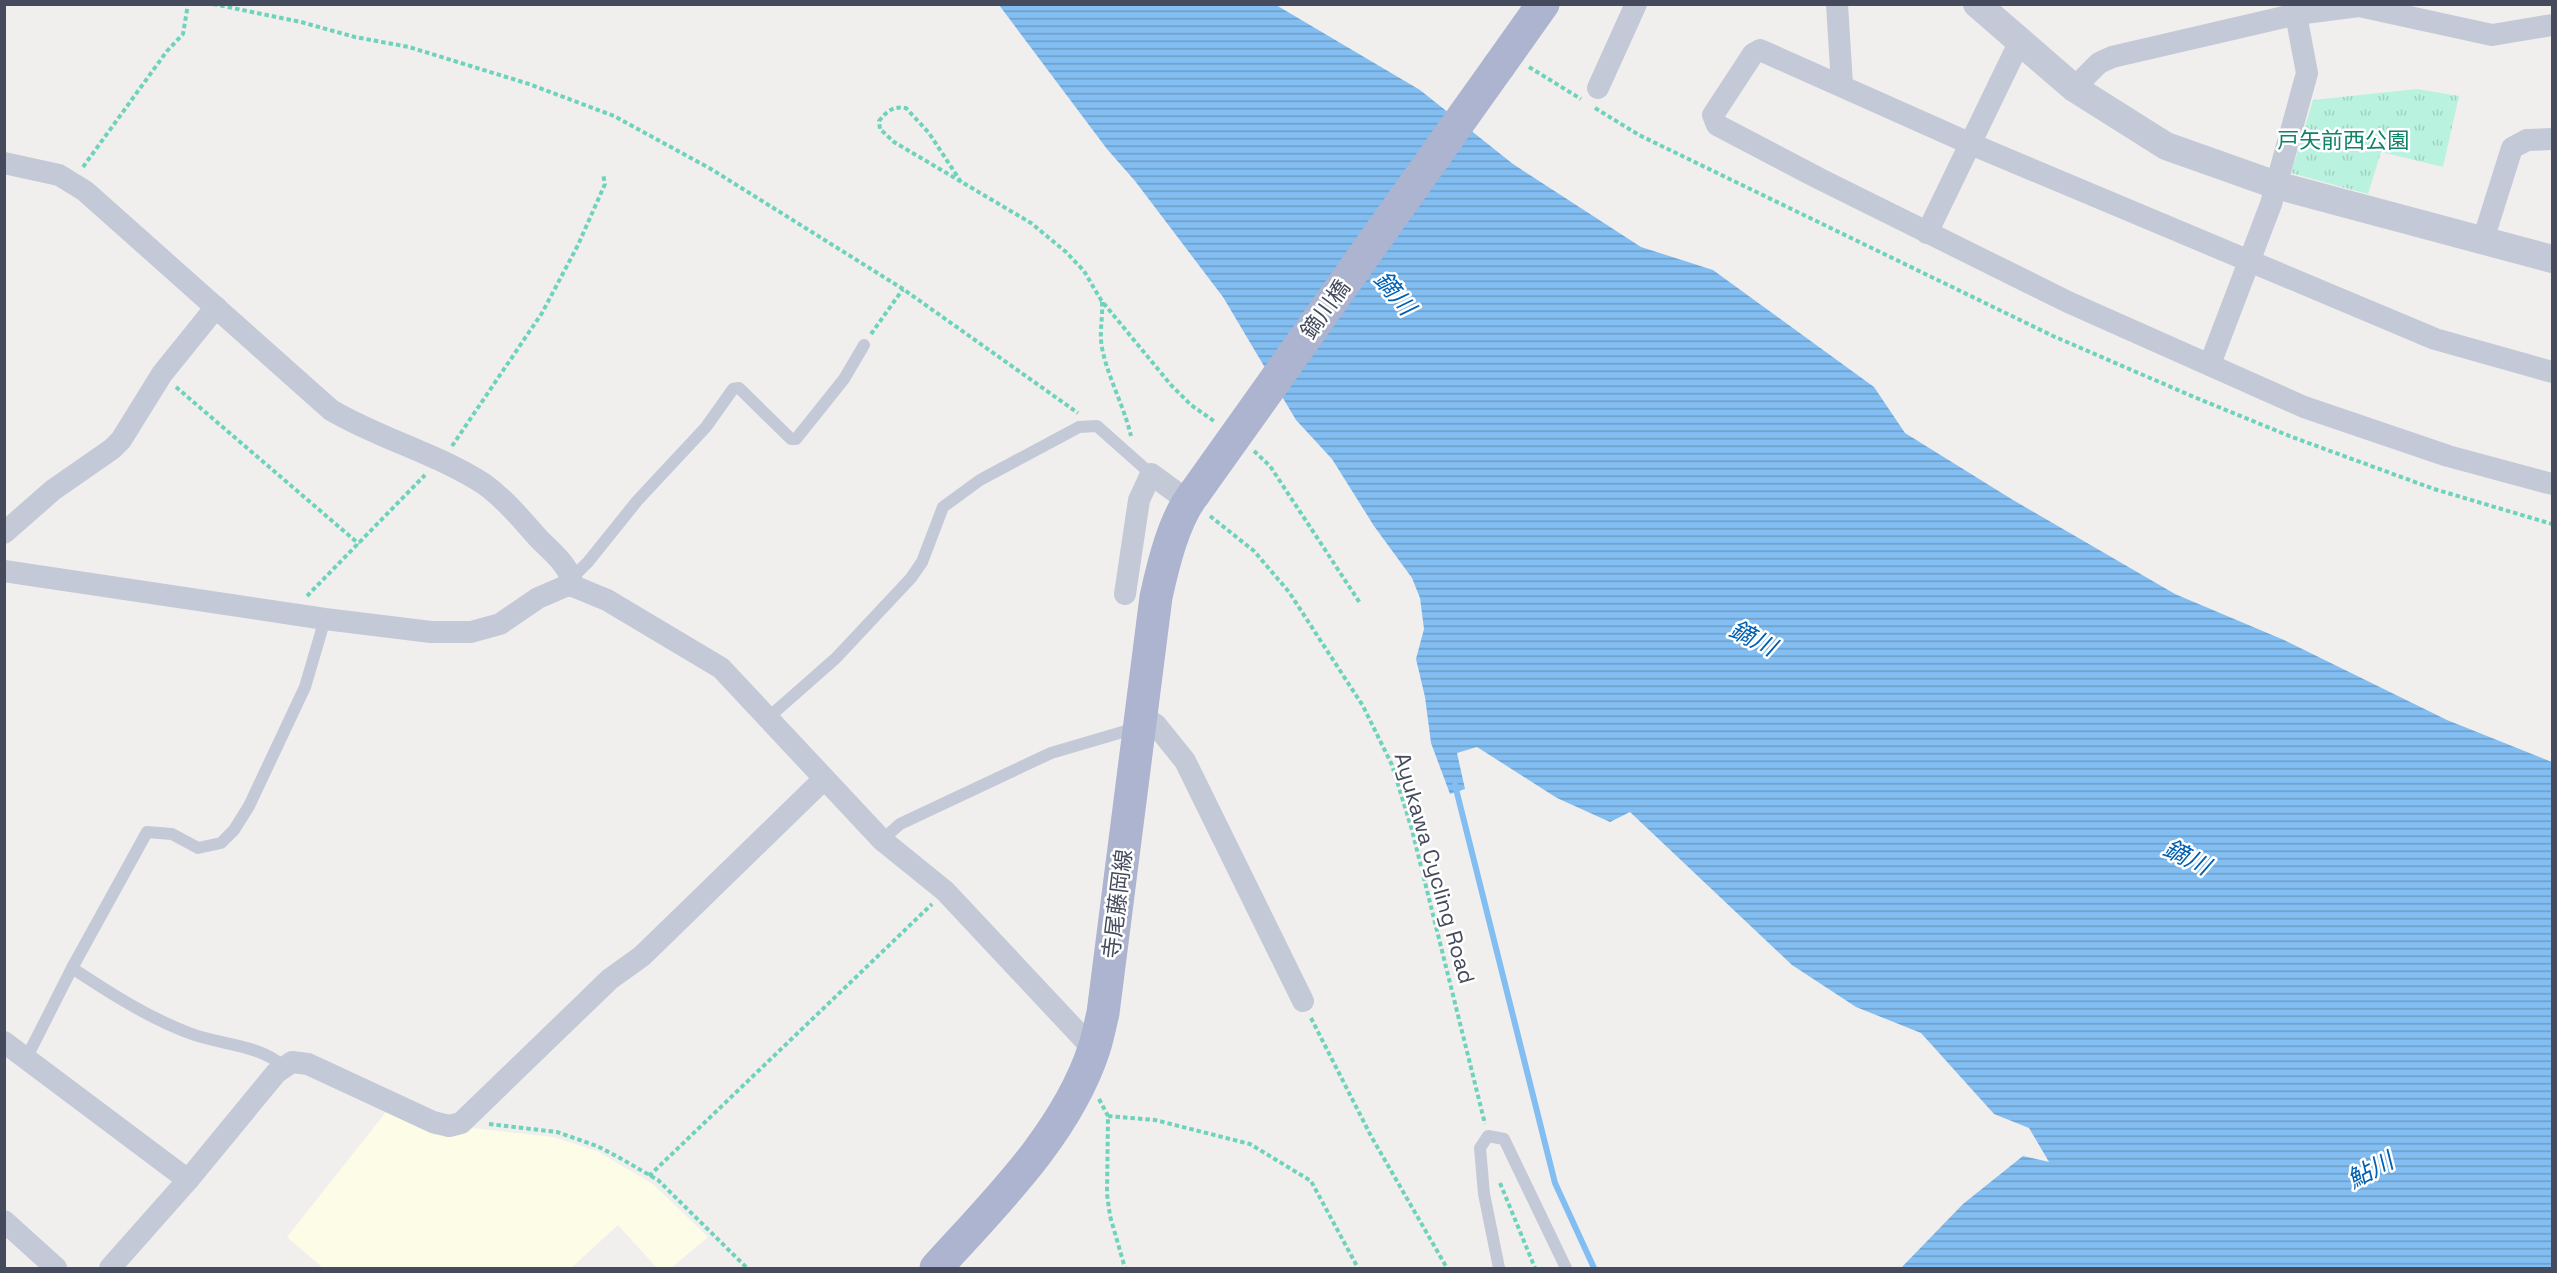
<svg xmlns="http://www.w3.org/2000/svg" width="2557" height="1273" font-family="'Space Grotesk','Noto Sans JP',sans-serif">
<defs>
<pattern id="grass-tufts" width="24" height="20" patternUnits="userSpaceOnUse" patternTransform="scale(1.5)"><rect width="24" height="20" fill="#b9f2de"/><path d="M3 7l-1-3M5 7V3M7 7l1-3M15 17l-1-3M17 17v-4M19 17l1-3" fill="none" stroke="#a0d1c1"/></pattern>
<pattern id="water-rules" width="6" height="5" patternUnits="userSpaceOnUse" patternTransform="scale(1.5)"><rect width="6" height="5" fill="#83bef2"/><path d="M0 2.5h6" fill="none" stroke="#6d9cc7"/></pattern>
</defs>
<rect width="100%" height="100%" fill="#f1efee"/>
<!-- commercial -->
<path fill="#fdfce6" d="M386,1112l49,23 28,-2 10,-5 8,1 72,8 44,14 56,33 55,53 -37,31h-14l-39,-43 -47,43h-248l-36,-31z"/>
<!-- grass -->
<path fill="url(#grass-tufts)" d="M2417,89l42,7 -16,71 -62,-15 -13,42 -77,-21 22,-73z"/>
<!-- water -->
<path fill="url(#water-rules)" d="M999,5h277l144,85 93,74 128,83 72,23 161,117 31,46 108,67 162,94 109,46 163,80 105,42v506h-651l62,-64 60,-48 26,6 -20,-34 -35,-14 -73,-81 -65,-26 -64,-42 -162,-153 -20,10 -53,-24 -80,-51 -20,6 8,36 -15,5 -19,-51 -6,-46 -9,-38 8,-30 -4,-31 -8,-20 -38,-52 -42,-67 -36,-39 -73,-123 -88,-116 -28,-32z"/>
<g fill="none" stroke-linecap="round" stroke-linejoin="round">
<!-- stream -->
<path stroke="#83bef2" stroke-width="6" d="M1455,785l100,398 39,85"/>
<!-- path -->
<g stroke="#6fd2bb" stroke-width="4" stroke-dasharray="4.5 3" stroke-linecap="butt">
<path d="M213,4l88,18 54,15 54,10 120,37 85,32 97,53 192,120 175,124"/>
<path d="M1529,67l52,32"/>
<path d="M1595,108l44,27 414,201 141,61 98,40 142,52 118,35"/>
<path d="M83,167l84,-116 16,-17 5,-30"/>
<path d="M961,182l-32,-49 -23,-25c-13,-2 -19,3 -27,13l1,8 14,13 137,81 35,29 18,19 17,29 70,85 20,20 23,16"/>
<path d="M1102,302c1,16 -3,30 0,46 6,30 22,58 29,88"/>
<path d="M871,334l32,-45"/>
<path d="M176,387l183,157"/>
<path d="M452,446l90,-133 36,-68 27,-61 -2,-10"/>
<path d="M1254,451l16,15 90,137"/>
<path d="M1210,516l44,35 35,41 74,114 29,59 20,65 73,294"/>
<path d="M307,596l118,-121"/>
<path d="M1311,1018l60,118 76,132"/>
<path d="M1099,1099l9,17 -1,78 3,22 15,52"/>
<path d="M1108,1116l47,4 95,24 61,37 47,87"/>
<path d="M489,1124l68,8 40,14 23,12 38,22 89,88"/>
<path d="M649,1176l283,-272"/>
<path d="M1500,1183l35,85"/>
</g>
<!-- service -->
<g stroke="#c3c9d6" stroke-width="12">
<path d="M571,579l17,-17 49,-61 69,-74 27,-38 6,-1 52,51h5l48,-60 20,-34"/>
<path d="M769,717l67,-59 75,-80 11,-16 21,-55 37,-27 99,-53 18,-1 54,48"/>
<path d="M882,840l18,-16 151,-71 75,-22 11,1"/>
<path d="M27,1057l45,-89"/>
<path d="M283,1066c-25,-22 -63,-21 -94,-33 -42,-16 -79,-40 -117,-65l75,-136 25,2 26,14 23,-5 13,-13 15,-24 56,-119 20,-68"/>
<path d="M1499,1268l-15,-74 -4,-46 8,-12 16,3 62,129"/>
</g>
<!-- minor -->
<g stroke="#c3c9d6" stroke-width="22">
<path d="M1837,4l5,81"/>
<path d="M1598,88l38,-84"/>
<path d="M2074,88l25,-25 13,-6 185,-43 62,-8 133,29 60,-10"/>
<path d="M4,163l55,12 26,16 246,219c49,29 105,43 153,74 21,15 38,36 55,55 14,14 31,27 34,47"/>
<path d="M1927,233l93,-192"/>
<path d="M2483,240l29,-92 15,-8 25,-1"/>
<path d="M2210,364l61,-160 36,-131 -13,-69"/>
<path d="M2552,372l-117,-33 -464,-195 -211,-94 -7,4 -40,61 4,10 103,54 248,123 236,105 144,49 104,28"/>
<path d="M4,533l49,-43 59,-41 9,-9 41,-66 54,-67"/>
<path d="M4,571l321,48 106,13h40l29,-8 38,-26 28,-12h7l34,14 114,68 161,172 63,51 149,159"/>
<path d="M1125,594l14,-94 12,-26 37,27"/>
<path d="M1141,715l15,10 29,36 118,240"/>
<path d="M4,1042l184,138"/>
<path d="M4,1221l52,47"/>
<path d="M110,1268l78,-88 88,-107 16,-11 16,2 125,58 16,4 12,-3 149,-144 32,-23 182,-177"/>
</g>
<!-- tertiary -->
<path stroke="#c3c9d6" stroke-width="28" d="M1977,4l97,84 92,58 110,39 276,74"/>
<!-- primary -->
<g stroke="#acb4cf" stroke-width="33">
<path d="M1499,66l44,-62"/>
<path d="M936,1268c59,-65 130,-134 158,-219 4,-12 6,-24 9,-36l53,-416c7,-32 18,-78 38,-103"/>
</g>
<!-- primary-bridge -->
<path stroke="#acb4cf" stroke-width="33" d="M1194,494l305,-428"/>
</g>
<g text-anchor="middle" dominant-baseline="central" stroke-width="5" stroke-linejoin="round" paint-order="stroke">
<!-- park labels -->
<g font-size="22" fill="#108367" stroke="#fff">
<text x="2343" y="140">戸矢前西公園</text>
</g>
<!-- street labels -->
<g font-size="22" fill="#454b5d" stroke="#fff">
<text transform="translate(1325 309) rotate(-54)">鏑川橋</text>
<text transform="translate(1435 868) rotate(74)">Ayukawa Cycling Road</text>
<text transform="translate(1117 904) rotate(-83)">寺尾藤岡線</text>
</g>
<!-- water labels -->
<g font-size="24" font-style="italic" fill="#0260b2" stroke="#fff">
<text transform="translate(1395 293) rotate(50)">鏑川</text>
<text transform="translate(1753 638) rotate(27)">鏑川</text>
<text transform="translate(2187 857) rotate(27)">鏑川</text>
<text transform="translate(2370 1170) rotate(-28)">鮎川</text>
</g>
</g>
<!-- border -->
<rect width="2557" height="1273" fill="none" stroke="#454b5d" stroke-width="12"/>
</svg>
